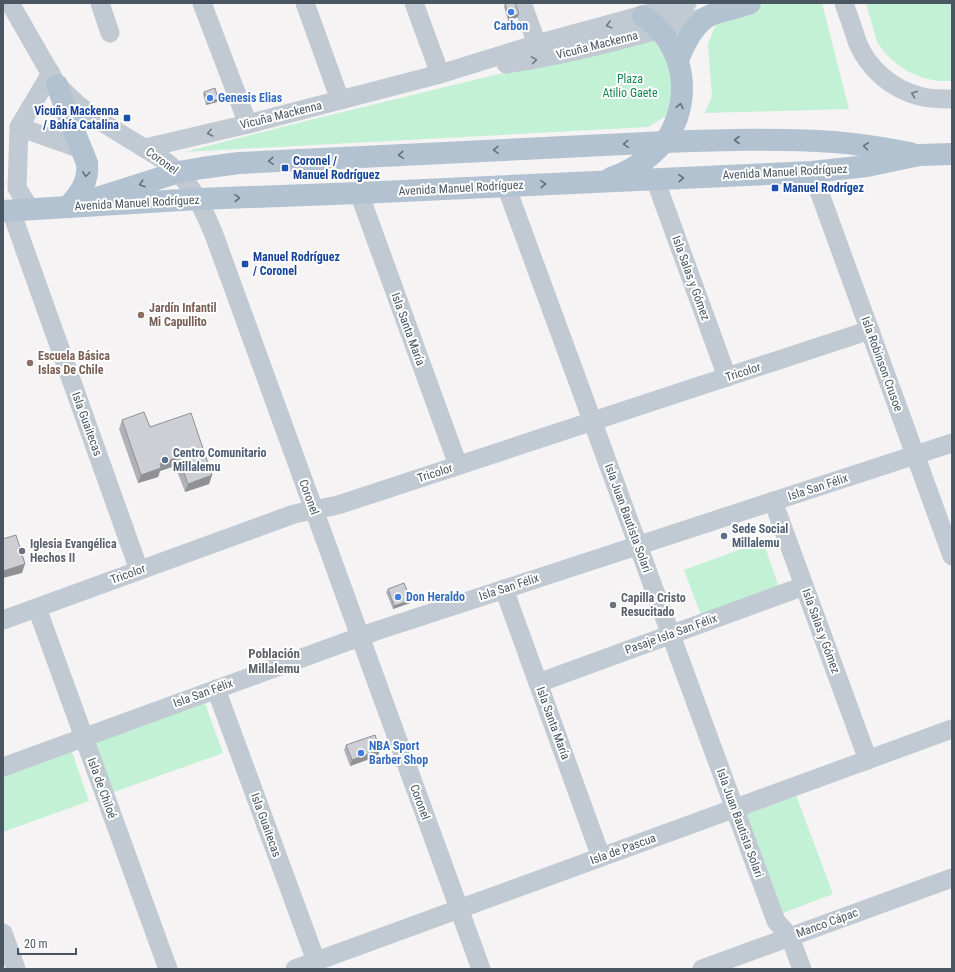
<svg xmlns="http://www.w3.org/2000/svg" width="955" height="972" font-family="'Roboto Condensed',sans-serif">
<rect width="100%" height="100%" fill="#f5f3f3"/>
<!-- green -->
<g fill="#c3f1d5">
<path d="M769,3h53l27,106 -144,4 7,-17 -4,-52 7,-18 9,-12z"/>
<path d="M866,3h86v78h-14l-15,-3 -14,-6 -12,-8 -11,-10 -9,-12z"/>
<path d="M651,37l13,17 5,13 4,26 -5,22 -20,12 -464,25 134,-34z"/>
<path d="M763,541l16,46 -78,28 -17,-45z"/>
<path d="M205,703l18,50 -112,40 -15,-51z"/>
<path d="M71,749l18,52 -86,31v-58z"/>
<path d="M796,795l37,99 -50,19 -37,-100z"/>
</g>
<g fill="none" stroke-linecap="round" stroke-linejoin="round">
<!-- minor -->
<g stroke="#c1cad2" stroke-width="19">
<path d="M10,3l47,82 19,18 16,13 73,45c25,19 36,43 48,71l268,737"/>
<path d="M100,3l10,30"/>
<path d="M202,3l46,121"/>
<path d="M305,3l35,97"/>
<path d="M414,3l26,71"/>
<path d="M522,3l15,41"/>
<path d="M844,3c3,9 6,17 9,26 2,5 3,10 5,15 11,25 34,45 61,52 10,3 22,3 33,3"/>
<path d="M506,64c69,-10 136,-30 203,-48"/>
<path d="M19,127l62,22"/>
<path d="M145,148l103,-24 192,-50 97,-30 150,-41"/>
<path d="M812,172l140,384"/>
<path d="M655,179l72,198"/>
<path d="M506,186l270,735 14,16 12,32"/>
<path d="M359,193l99,272"/>
<path d="M30,209l-13,-21 2,-61 32,-54"/>
<path d="M11,211l128,359"/>
<path d="M773,501l95,259"/>
<path d="M504,589l97,268"/>
<path d="M37,608l131,361"/>
<path d="M3,620l291,-106 44,-9 532,-175"/>
<path d="M538,683l266,-97"/>
<path d="M216,689l100,272"/>
<path d="M3,767l373,-136 576,-188"/>
<path d="M3,933l13,36"/>
<path d="M295,969l657,-240"/>
<path d="M702,969l250,-91"/>
</g>
<!-- major -->
<g stroke="#b3c2d1" stroke-width="22">
<path d="M678,60c6,-15 17,-38 33,-45 13,-5 27,-7 39,-12"/>
<path d="M57,85l15,41 15,37c2,19 -7,30 -19,44"/>
<path d="M611,178c20,-7 39,-20 53,-36 6,-6 10,-16 13,-24 13,-39 0,-79 -34,-102"/>
<path d="M100,197l79,-25 23,-4 37,-5 426,-21c56,-2 112,-4 169,0 25,2 50,6 76,11"/>
<path d="M3,211l195,-12 161,-6 453,-21 55,-6 52,-11 33,-1"/>
</g>
</g>
<!-- wall -->
<g fill="#b0b2b7">
<path d="M505,4l13,13 -10,4 -4,-14z"/>
<path d="M204,92l13,10 -11,3 -3,-11z"/>
<path d="M122,420l28,7 62,48 -3,9 -24,8 -10,-26 -15,5 -2,6 -20,6 -19,-54z"/>
<path d="M388,589l23,11 -1,3 -17,6 -7,-17z"/>
<path d="M346,745l32,11 -28,10 -6,-16z"/>
</g>
<!-- shaded-wall -->
<g fill="#909195">
<path d="M519,14l-1,3 -10,4 1,-3z"/>
<path d="M218,99l-1,3 -11,3 2,-3z"/>
<path d="M178,457l-3,9 -15,5 -2,6 -20,6 3,-8 19,-11z"/>
<path d="M212,475l-3,9 -24,8 3,-8z"/>
<path d="M25,564l-3,9 -19,5v-7z"/>
<path d="M411,600l-1,3 -17,6 1,-3z"/>
<path d="M380,750l-2,6 -28,10 2,-6z"/>
</g>
<!-- building -->
<g fill="#cdcfd5" stroke="#909195">
<path d="M508,3h7l4,11 -10,4 -4,-14z"/>
<path d="M215,88l3,11 -10,3 -4,-10z"/>
<path d="M144,412l6,15 41,-14 21,62 -24,9 -10,-27 -18,7 1,4 -20,7 -19,-55z"/>
<path d="M16,535l9,29 -22,7v-32z"/>
<path d="M404,583l7,17 -17,6 -6,-17z"/>
<path d="M375,735l5,15 -28,10 -6,-15z"/>
</g>
<!-- one-way arrows -->
<defs><path id="oneway-chevron" d="M-2-3.5L2.5 0L-2 3.5" fill="none" stroke-width="1.6" stroke-linecap="round" stroke-linejoin="round"/></defs>
<g stroke="#6e7983">
<use href="#oneway-chevron" transform="translate(609 25) rotate(165)"/>
<use href="#oneway-chevron" transform="translate(534 60) rotate(-9)"/>
<use href="#oneway-chevron" transform="translate(914 94) rotate(-160)"/>
<use href="#oneway-chevron" transform="translate(210 133) rotate(166)"/>
</g>
<g stroke="#64717d">
<use href="#oneway-chevron" transform="translate(680 106) rotate(-79)"/>
<use href="#oneway-chevron" transform="translate(737 140) rotate(180)"/>
<use href="#oneway-chevron" transform="translate(626 144) rotate(177)"/>
<use href="#oneway-chevron" transform="translate(866 146) rotate(-172)"/>
<use href="#oneway-chevron" transform="translate(496 150) rotate(177)"/>
<use href="#oneway-chevron" transform="translate(401 155) rotate(177)"/>
<use href="#oneway-chevron" transform="translate(271 161) rotate(177)"/>
<use href="#oneway-chevron" transform="translate(86 174) rotate(97)"/>
<use href="#oneway-chevron" transform="translate(681 178) rotate(-2)"/>
<use href="#oneway-chevron" transform="translate(142 184) rotate(163)"/>
<use href="#oneway-chevron" transform="translate(543 184) rotate(-3)"/>
<use href="#oneway-chevron" transform="translate(237 198) rotate(-2)"/>
</g>
<!-- markers -->
<g fill="#3f7fe0" stroke="#fff" stroke-width="1.5">
<circle cx="511" cy="12" r="4"/>
<circle cx="210" cy="98" r="4"/>
<circle cx="398" cy="597" r="4"/>
<circle cx="361" cy="753" r="4"/>
</g>
<g fill="#1a4fb4" stroke="#fff" stroke-width="1.5">
<rect x="123" y="114" width="8" height="8" rx="2"/>
<rect x="281" y="164" width="8" height="8" rx="2"/>
<rect x="771" y="184" width="8" height="8" rx="2"/>
<rect x="241" y="260" width="8" height="8" rx="2"/>
</g>
<g fill="#8d6e63" stroke="#fff" stroke-width="1.5">
<circle cx="141" cy="315" r="4"/>
<circle cx="30" cy="363" r="4"/>
</g>
<g fill="#5c6f8a" stroke="#fff" stroke-width="1.5">
<circle cx="165" cy="460" r="4"/>
<circle cx="724" cy="536" r="4"/>
</g>
<g fill="#6b7280" stroke="#fff" stroke-width="1.5">
<circle cx="22" cy="551" r="4"/>
<circle cx="613" cy="605" r="4"/>
</g>
<g text-anchor="middle" dominant-baseline="central" stroke-width="4" stroke-linejoin="round" paint-order="stroke">
<!-- shop labels -->
<g font-size="12" font-weight="bold" fill="#366cbe" stroke="#fff" text-anchor="start">
<text x="511" y="26" text-anchor="middle">Carbon</text>
<text x="218" y="98">Genesis Elias</text>
<text x="406" y="597">Don Heraldo</text>
<text x="369" y="746">NBA Sport<tspan x="369" dy="14">Barber Shop</tspan></text>
</g>
<!-- street labels -->
<g font-size="12" fill="#4a5661" stroke="#fff">
<text transform="translate(597 45) rotate(-14)">Vicuña Mackenna</text>
<text transform="translate(281 115) rotate(-14)">Vicuña Mackenna</text>
<text transform="translate(162 161) rotate(36)">Coronel</text>
<text transform="translate(785 172) rotate(-3)">Avenida Manuel Rodríguez</text>
<text transform="translate(461 188) rotate(-3)">Avenida Manuel Rodríguez</text>
<text transform="translate(137 203) rotate(-3)">Avenida Manuel Rodríguez</text>
<text transform="translate(691 278) rotate(70)">Isla Salas y Gómez</text>
<text transform="translate(408 329) rotate(70)">Isla Santa María</text>
<text transform="translate(882 364) rotate(70)">Isla Robinson Crusoe</text>
<text transform="translate(743 372) rotate(-18)">Tricolor</text>
<text transform="translate(87 424) rotate(70)">Isla Guaitecas</text>
<text transform="translate(435 473) rotate(-18)">Tricolor</text>
<text transform="translate(818 487) rotate(-18)">Isla San Félix</text>
<text transform="translate(309 497) rotate(70)">Coronel</text>
<text transform="translate(628 518) rotate(70)">Isla Juan Bautista Solari</text>
<text transform="translate(128 574) rotate(-20)">Tricolor</text>
<text transform="translate(509 587) rotate(-18)">Isla San Félix</text>
<text transform="translate(821 631) rotate(70)">Isla Salas y Gómez</text>
<text transform="translate(671 634) rotate(-20)">Pasaje Isla San Félix</text>
<text transform="translate(203 693) rotate(-20)">Isla San Félix</text>
<text transform="translate(553 723) rotate(70)">Isla Santa María</text>
<text transform="translate(102 788) rotate(70)">Isla de Chiloé</text>
<text transform="translate(420 802) rotate(70)">Coronel</text>
<text transform="translate(740 823) rotate(70)">Isla Juan Bautista Solari</text>
<text transform="translate(266 825) rotate(70)">Isla Guaitecas</text>
<text transform="translate(623 849) rotate(-20)">Isla de Pascua</text>
<text transform="translate(827 923) rotate(-20)">Manco Cápac</text>
</g>
<!-- park labels -->
<g font-size="12" fill="#17864f" stroke="#fff">
<text x="630" y="79">Plaza<tspan x="630" dy="14">Atilio Gaete</tspan></text>
</g>
<!-- transit labels -->
<g font-size="12" font-weight="bold" fill="#164399" stroke="#fff" text-anchor="start">
<text x="119" y="111" text-anchor="end">Vicuña Mackenna<tspan x="119" dy="14">/ Bahía Catalina</tspan></text>
<text x="293" y="161">Coronel /<tspan x="293" dy="14">Manuel Rodríguez</tspan></text>
<text x="783" y="188">Manuel Rodrígez</text>
<text x="253" y="257">Manuel Rodríguez<tspan x="253" dy="14">/ Coronel</tspan></text>
</g>
<!-- education labels -->
<g font-size="12" font-weight="bold" fill="#785e54" stroke="#fff" text-anchor="start">
<text x="149" y="308">Jardín Infantil<tspan x="149" dy="14">Mi Capullito</tspan></text>
<text x="38" y="356">Escuela Básica<tspan x="38" dy="14">Islas De Chile</tspan></text>
</g>
<!-- service labels -->
<g font-size="12" font-weight="bold" fill="#4e5e75" stroke="#fff" text-anchor="start">
<text x="173" y="453">Centro Comunitario<tspan x="173" dy="14">Millalemu</tspan></text>
<text x="732" y="529">Sede Social<tspan x="732" dy="14">Millalemu</tspan></text>
</g>
<!-- worship labels -->
<g font-size="12" font-weight="bold" fill="#5b616d" stroke="#fff" text-anchor="start">
<text x="30" y="544">Iglesia Evangélica<tspan x="30" dy="14">Hechos II</tspan></text>
<text x="621" y="598">Capilla Cristo<tspan x="621" dy="14">Resucitado</tspan></text>
</g>
<!-- neighbourhood labels -->
<g font-size="13" font-weight="bold" fill="#5f6368" stroke="#fff">
<text x="274" y="653">Población<tspan x="274" dy="15">Millalemu</tspan></text>
</g>
</g>
<!-- border -->
<rect width="955" height="972" fill="none" stroke="#4a5661" stroke-width="8"/>
<!-- scale -->
<path d="M18 948v6h58v-6" fill="none" stroke="#4a5661" stroke-width="2"/>
<text x="24" y="948" font-size="12" fill="#4a5661" stroke="#ffffff" stroke-width="3" paint-order="stroke">20 m</text>
</svg>
